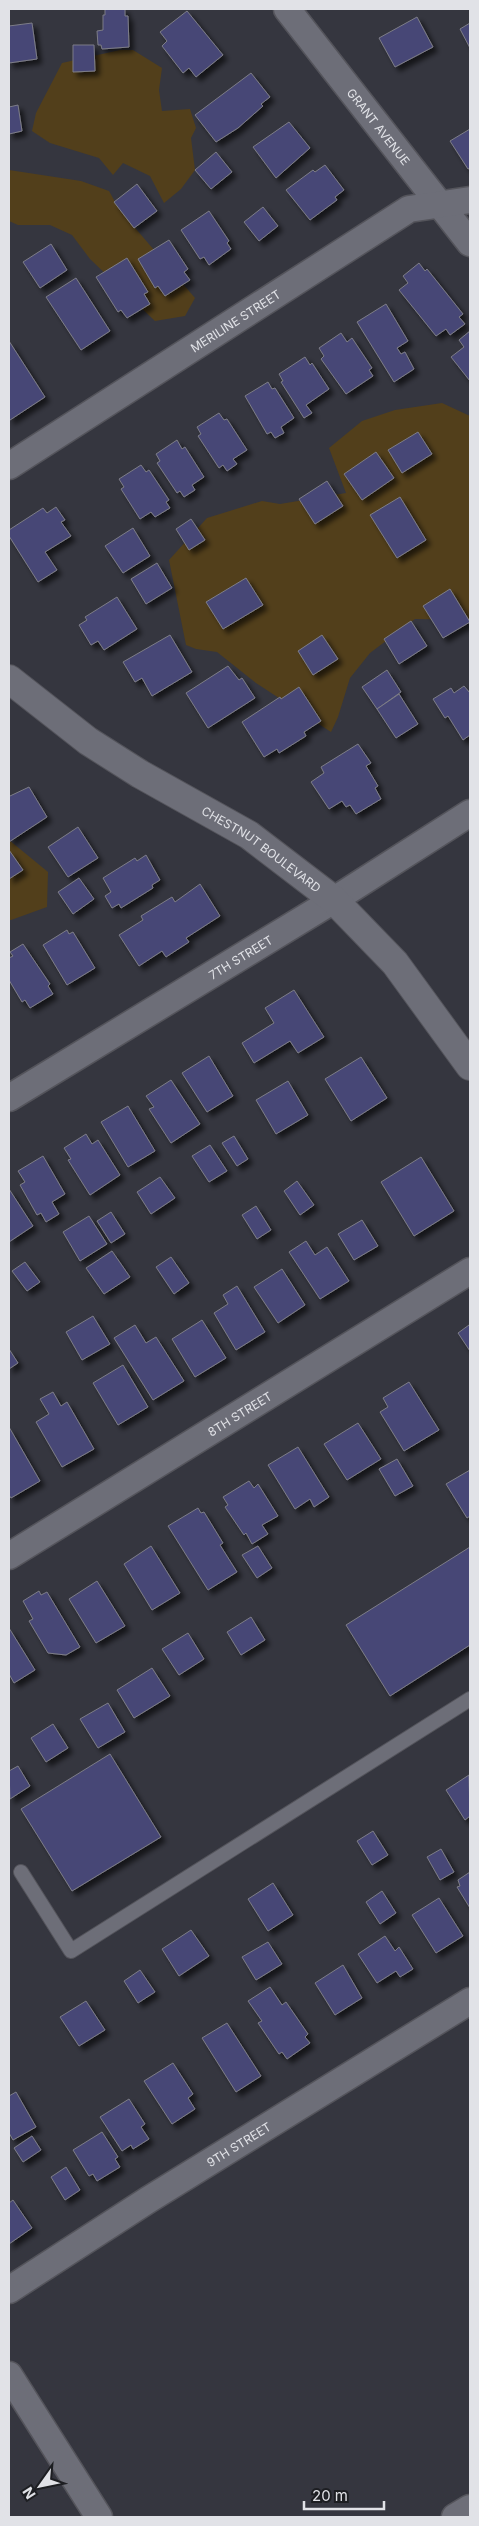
<svg xmlns="http://www.w3.org/2000/svg" width="479" height="2526" font-family="Inter,sans-serif">
<defs>
<filter id="shadow"><feDropShadow dx="4.5" dy="4.5" stdDeviation="2.5" flood-color="#0009"/></filter>
</defs>
<rect width="100%" height="100%" fill="#35363f"/>
<!-- green -->
<g fill="#523f1b">
<path d="M120,50h13l29,18 -3,22 3,21 28,-2 6,19 -5,10 4,32 -14,19 -17,14 -14,-27 -27,-13 -10,12 -14,-17 -49,-15 -18,-12 4,-18 26,-50z"/>
<path d="M9,170l72,11 28,10 10,18 76,89 -10,18 -30,5 -65,-62 -18,-24 -22,-10h-32l-9,-4z"/>
<path d="M442,403l28,13v204l-55,-1 -45,34 -20,25 -12,39 -7,15 -75,-49 -39,-31 -21,-3 -10,-4 -17,-85 38,-42 55,-17 18,3 66,-11 -17,-45 33,-27 33,-11z"/>
<path d="M9,840l39,32 -1,35 -36,13h-2z"/>
</g>
<!-- building -->
<g fill="#474776" stroke="#7d7d87" filter="url(#shadow)">
<path d="M105,9h20v7h3l1,31 -27,2 -1,-4h-3l-1,-14 6,-1v-15h2z"/>
<path d="M187,11l36,44 -27,22 -7,-9 -6,5 -21,-27 5,-5 -7,-9z"/>
<path d="M417,17l16,30 -38,20 -16,-29z"/>
<path d="M32,23l5,36 -28,4v-37z"/>
<path d="M470,23v25l-10,-19z"/>
<path d="M73,45h21l1,26 -22,1z"/>
<path d="M251,73l19,24 -9,7 2,2 -25,22 -22,14 -21,-27z"/>
<path d="M18,105l4,26 -13,3v-27z"/>
<path d="M289,122l21,26 -34,30 -23,-31z"/>
<path d="M470,129v39l-2,1 -18,-28z"/>
<path d="M216,152l16,20 -21,17 -16,-19z"/>
<path d="M325,165l19,25 -9,7 2,3 -27,20 -24,-30 27,-20 2,2z"/>
<path d="M137,184l20,27 -23,17 -20,-26z"/>
<path d="M263,207l15,19 -19,15 -15,-19z"/>
<path d="M209,211l20,30 -2,2 4,6 -22,16 -5,-8 -4,2 -19,-29z"/>
<path d="M169,240l19,29 -4,3 6,8 -25,16 -7,-10 -3,2 -17,-29z"/>
<path d="M51,244l16,26 -27,18 -17,-26z"/>
<path d="M127,258l21,34 -4,2 6,10 -23,14 -6,-8 -3,2 -22,-35z"/>
<path d="M419,263l6,8 2,-2 36,45 -4,3 6,7 -15,11 -4,-6 -10,7 -37,-46 9,-7 -5,-7z"/>
<path d="M76,278l34,53 -29,19 -35,-53z"/>
<path d="M386,304l22,37 -11,7 4,6 4,-2 9,17 -20,13 -37,-60z"/>
<path d="M470,331v50l-19,-24 13,-10 -5,-7z"/>
<path d="M341,333l6,9 5,-4 20,30 -3,2 4,6 -27,18 -25,-35 3,-3 -5,-8z"/>
<path d="M9,341l36,56 -35,23 -1,-1z"/>
<path d="M305,357l5,8 2,-2 17,26 -23,16 6,8 -8,5 -23,-36 2,-1 -4,-7z"/>
<path d="M268,382l4,7 3,-1 19,30 -13,9 3,6 -9,5 -4,-6 -4,2 -22,-38z"/>
<path d="M219,413l5,7 3,-1 20,31 -14,9 4,5 -10,7 -4,-6 -4,3 -21,-32 3,-2 -4,-7z"/>
<path d="M418,432l14,22 -30,19 -14,-23z"/>
<path d="M177,440l5,9 3,-2 19,30 -12,8 3,5 -11,7 -4,-6 -3,2 -20,-30 3,-2 -4,-7z"/>
<path d="M376,452l18,26 -32,22 -18,-26z"/>
<path d="M141,465l5,7 3,-2 20,30 -3,2 4,6 -15,9 -4,-5 -11,7 -19,-30 3,-2 -5,-8z"/>
<path d="M327,481l16,25 -28,18 -16,-25z"/>
<path d="M400,497l26,43 -29,18 -27,-43z"/>
<path d="M56,507l9,13 -4,2 10,14 -26,16 12,18 -19,12 -29,-46v-6l34,-22 4,5z"/>
<path d="M191,519l14,21 -16,10 -13,-21z"/>
<path d="M133,528l17,28 -27,17 -18,-27z"/>
<path d="M157,563l15,25 -26,16 -15,-25z"/>
<path d="M246,578l17,27 -40,24 -17,-27z"/>
<path d="M450,589l20,33 -27,16 -20,-32z"/>
<path d="M117,597l20,32 -33,21 -6,-9 -7,4 -12,-20 8,-5 -2,-3z"/>
<path d="M411,621l16,25 -28,18 -15,-25z"/>
<path d="M170,635l22,37 -40,24 -10,-18 -7,4 -12,-20z"/>
<path d="M322,635l16,24 -25,16 -15,-24z"/>
<path d="M228,666l11,14 3,-2 13,20 -47,30 -22,-35z"/>
<path d="M387,670l14,22 -24,17 -15,-22z"/>
<path d="M464,686l6,7v42l-7,5 -15,-24 -3,2 -12,-19 18,-11 3,5z"/>
<path d="M299,687l22,34 -17,11 2,4 -27,17 -2,-4 -13,8 -22,-35 38,-25 1,2z"/>
<path d="M399,694l19,30 -22,14 -19,-29z"/>
<path d="M358,744l13,19 -5,3 12,20 -3,2 6,11 -25,15 -6,-9 -4,2 -4,-6 -13,8 -18,-27 13,-9 -3,-6z"/>
<path d="M29,787l18,30 -38,25v-47l1,1z"/>
<path d="M78,827l20,31 -30,19 -20,-30z"/>
<path d="M9,850l14,20 -14,9z"/>
<path d="M146,855l14,25 -8,5 1,3 -32,20 -2,-4 -7,4 -7,-12 6,-4 -8,-14 32,-20 2,3z"/>
<path d="M79,878l15,21 -21,15 -15,-22z"/>
<path d="M200,884l20,32 -34,22 3,4 -23,15 -4,-6 -23,15 -20,-31 24,-15 -2,-4 31,-19 3,5z"/>
<path d="M67,930l2,4 4,-2 22,36 -28,17 -24,-40z"/>
<path d="M23,944l27,40 -2,2 5,8 -23,14 -5,-8 -3,2 -13,-22v-22l4,-2 -3,-4z"/>
<path d="M294,990l30,47 -26,16 -8,-12 -36,22 -12,-20 32,-20 -9,-15z"/>
<path d="M209,1056l24,40 -26,16 -25,-39z"/>
<path d="M361,1057l26,41 -36,23 -26,-42z"/>
<path d="M171,1080l29,44 -29,19 -22,-34 5,-2 -8,-11z"/>
<path d="M288,1081l20,34 -32,19 -20,-34z"/>
<path d="M128,1106l27,45 -27,16 -27,-45z"/>
<path d="M86,1134l6,10 6,-4 22,35 -30,20 -22,-35 3,-1 -7,-11z"/>
<path d="M234,1136l14,23 -11,7 -15,-23z"/>
<path d="M210,1145l17,26 -18,11 -17,-26z"/>
<path d="M43,1156l22,38 -13,8 7,12 -13,8 -5,-9 -4,2 -17,-30 5,-3 -7,-11z"/>
<path d="M421,1157l33,54 -40,25 -33,-54z"/>
<path d="M160,1177l15,21 -24,16 -14,-22z"/>
<path d="M297,1181l17,24 -14,10 -16,-24z"/>
<path d="M9,1189l24,37 -24,16z"/>
<path d="M256,1206l15,24 -14,9 -15,-24z"/>
<path d="M111,1212l14,22 -14,9 -14,-22z"/>
<path d="M89,1216l18,28 -27,17 -17,-29z"/>
<path d="M362,1220l16,26 -24,14 -16,-26z"/>
<path d="M306,1241l9,14 12,-8 22,34 -29,18 -31,-47z"/>
<path d="M112,1251l18,26 -26,17 -18,-26z"/>
<path d="M171,1257l18,26 -15,11 -18,-27z"/>
<path d="M25,1262l15,20 -13,9 -15,-20z"/>
<path d="M282,1269l23,36 -27,18 -24,-36z"/>
<path d="M237,1286l28,46 -29,18 -22,-37 14,-9 -5,-9z"/>
<path d="M93,1316l17,28 -28,16 -16,-28z"/>
<path d="M202,1320l24,38 -31,19 -23,-38z"/>
<path d="M135,1325l11,18 10,-6 28,44 -31,19 -39,-62z"/>
<path d="M469,1325h1v26l-12,-18z"/>
<path d="M9,1349l9,14 -9,6z"/>
<path d="M123,1365l25,42 -30,18 -25,-42z"/>
<path d="M409,1382l30,48 -35,21 -24,-39 8,-5 -5,-9z"/>
<path d="M53,1392l8,14 6,-4 27,47 -32,18 -26,-45 13,-8 -9,-15z"/>
<path d="M358,1423l23,36 -34,21 -23,-36z"/>
<path d="M9,1427l31,54 -29,17 -2,-3z"/>
<path d="M298,1447l31,50 -15,10 -4,-8 -15,10 -27,-44z"/>
<path d="M397,1459l16,27 -18,10 -16,-27z"/>
<path d="M470,1470v46l-3,2 -21,-34z"/>
<path d="M249,1481l5,7 4,-4 20,32 -16,9 6,9 -16,10 -6,-11 -2,2 -19,-28 3,-2 -5,-8z"/>
<path d="M198,1508l3,5 3,-1 19,31 -3,2 17,27 -29,18 -40,-64z"/>
<path d="M151,1546l29,47 -28,17 -28,-46z"/>
<path d="M258,1546l14,22 -15,10 -15,-23z"/>
<path d="M470,1547v98l-80,51 -44,-71z"/>
<path d="M97,1581l28,45 -29,17 -27,-44z"/>
<path d="M39,1591l2,4 6,-3 33,55 -14,8 -18,-2 -19,-32 4,-2 -10,-18z"/>
<path d="M251,1617l14,23 -24,15 -14,-23z"/>
<path d="M9,1628l26,42 -21,13 -5,-9z"/>
<path d="M188,1633l16,26 -25,16 -17,-26z"/>
<path d="M152,1668l18,28 -36,22 -17,-28z"/>
<path d="M108,1703l17,29 -27,16 -18,-29z"/>
<path d="M53,1724l15,24 -22,14 -15,-24z"/>
<path d="M110,1754l51,83 -89,54 -51,-82z"/>
<path d="M18,1766l12,20 -20,13 -1,-28z"/>
<path d="M469,1775l1,41 -5,4 -19,-30z"/>
<path d="M373,1831l15,24 -16,10 -15,-24z"/>
<path d="M441,1849l13,23 -14,8 -13,-23z"/>
<path d="M470,1872v36l-13,-21 3,-1 -2,-6z"/>
<path d="M273,1883l20,32 -25,16 -20,-32z"/>
<path d="M382,1891l14,22 -16,11 -14,-22z"/>
<path d="M439,1898l24,38 -27,17 -24,-38z"/>
<path d="M191,1930l18,26 -30,20 -17,-27z"/>
<path d="M385,1936l10,15 4,-4 14,22 -13,8 -4,-6 -19,12 -19,-29z"/>
<path d="M268,1942l14,22 -26,16 -14,-23z"/>
<path d="M343,1965l19,33 -27,17 -20,-32z"/>
<path d="M140,1970l15,22 -17,11 -14,-22z"/>
<path d="M270,1987l12,18 4,-3 22,32 -3,3 5,6 -23,16 -5,-7 -3,2 -21,-31 4,-2 -14,-20z"/>
<path d="M86,2001l19,29 -26,16 -19,-29z"/>
<path d="M227,2023l34,53 -25,16 -34,-54z"/>
<path d="M173,2063l20,31 -5,4 7,11 -23,15 -28,-43z"/>
<path d="M16,2092l20,35 -23,13 -4,-7v-37z"/>
<path d="M129,2099l16,25 -4,3 8,12 -16,10 -2,-4 -9,6 -22,-34z"/>
<path d="M102,2132l16,25 -3,2 5,8 -23,14 -4,-7 -4,2 -16,-26z"/>
<path d="M32,2136l9,14 -18,12 -9,-14z"/>
<path d="M66,2167l14,23 -15,10 -14,-23z"/>
<path d="M13,2200l19,28 -23,16v-41z"/>
</g>
<g fill="none" stroke-linecap="round" stroke-linejoin="round">
<defs>
<path id="service" d="M21,1872l50,79 399,-252"/>
<g id="minor">
<path id="s1" d="M287,9l183,234"/>
<path id="s2" d="M9,466l400,-257 61,-9"/>
<path id="s3" d="M9,1098l325,-198 136,-87"/>
<path id="s4" d="M9,1556l461,-285"/>
<path id="s5" d="M9,2290l139,-90 322,-199"/>
<path d="M9,2375l90,142"/>
<path d="M455,2517l15,-9"/>
</g>
<g id="tertiary">
<path id="s6" d="M9,679l79,62 52,33 109,61 85,65 61,63 75,103"/>
</g>
</defs>
<!-- service casing -->
<use href="#service" stroke="#54545b" stroke-width="16"/>
<!-- minor casing -->
<use href="#minor" stroke="#54545b" stroke-width="29"/>
<!-- tertiary casing -->
<use href="#tertiary" stroke="#54545b" stroke-width="30"/>
<!-- service -->
<use href="#service" stroke="#6d6e78" stroke-width="14"/>
<!-- minor -->
<use href="#minor" stroke="#6d6e78" stroke-width="26"/>
<!-- tertiary -->
<use href="#tertiary" stroke="#6d6e78" stroke-width="28"/>
</g>
<g text-anchor="middle" dominant-baseline="central" stroke-width="4.5" stroke-linejoin="round" paint-order="stroke">
<!-- street labels -->
<g font-size="12" fill="#e1e2e7" stroke="#1d1e22">
<text stroke="none"><textPath href="#s1" startOffset="149">GRANT AVENUE</textPath></text>
<text stroke="none"><textPath href="#s2" startOffset="269">MERILINE STREET</textPath></text>
<text stroke="none"><textPath href="#s6" startOffset="305">CHESTNUT BOULEVARD</textPath></text>
<text stroke="none"><textPath href="#s3" startOffset="271">7TH STREET</textPath></text>
<text stroke="none"><textPath href="#s4" startOffset="271">8TH STREET</textPath></text>
<text stroke="none"><textPath href="#s5" startOffset="272">9TH STREET</textPath></text>
</g>
</g>
<!-- border -->
<rect width="479" height="2526" fill="none" stroke="#e1e2e7" stroke-width="20"/>
<!-- north arrow -->
<g transform="translate(40 2486) rotate(237)" stroke="#1d1e22" stroke-width="4" paint-order="stroke">
<path d="M0-4L9 19L0 12L-9 19Z" fill="#e1e2e7"/>
<text y="-8" font-size="14" font-weight="bold" text-anchor="middle" fill="#e1e2e7">N</text>
</g>
<!-- scale -->
<path d="M304 2501v8h80v-8" fill="none" stroke="#e1e2e7" stroke-width="2.5"/>
<text x="312" y="2501" font-size="15" fill="#e1e2e7" stroke="#1d1e22" stroke-width="4" paint-order="stroke">20 m</text>
</svg>
